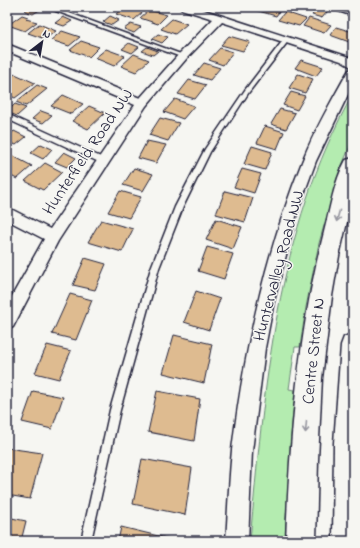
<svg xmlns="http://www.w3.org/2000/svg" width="360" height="548" font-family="'Indie Flower',sans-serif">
<rect width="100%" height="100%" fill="#f6f6f2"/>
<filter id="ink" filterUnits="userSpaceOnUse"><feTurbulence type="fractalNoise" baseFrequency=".025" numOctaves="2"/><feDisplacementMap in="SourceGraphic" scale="8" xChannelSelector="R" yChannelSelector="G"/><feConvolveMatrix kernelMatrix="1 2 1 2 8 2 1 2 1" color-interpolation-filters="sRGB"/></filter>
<g filter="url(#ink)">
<!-- green -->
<path fill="#b4ecb0" stroke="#6b8776" d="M353,94v45l-13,31 -21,73 -13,64 -6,40h-5l-6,42 6,1 -5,55 -5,96h-35c14,-152 26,-311 103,-447z"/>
<!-- building -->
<g fill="#debb90" stroke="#22223b">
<path d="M30,7h6l5,2 -8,5 -8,-3z"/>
<path d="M125,7h4l14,5 -9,8 -18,-6z"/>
<path d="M258,7h20l4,1 -6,8 -21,-6z"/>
<path d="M317,9l10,3 -5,6 -10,-3z"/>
<path d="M149,10l18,5 -9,9 -18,-6z"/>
<path d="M285,12l21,7 -7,7 -21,-6z"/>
<path d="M22,15l6,2 -2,2 11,3 -12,9 -17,-6z"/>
<path d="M110,16l9,4 -7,5 -9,-3z"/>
<path d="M63,17l9,4 -8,5 -9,-3z"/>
<path d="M309,18l22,7 -7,8 -21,-7z"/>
<path d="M172,19l15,5 -12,10 -14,-5z"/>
<path d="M39,24l17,7 -11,8 -17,-6z"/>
<path d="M131,24l10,3 -7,6 -10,-4z"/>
<path d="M336,27l17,5 -1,11 -22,-8z"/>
<path d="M62,31l18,6 -11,9 -18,-6z"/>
<path d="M158,34l10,3 -6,6 -10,-4z"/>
<path d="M229,36l21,6 -7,9 -22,-6z"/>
<path d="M81,41l18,6 -10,10 -19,-7z"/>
<path d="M129,43l10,4 -7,6 -10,-4z"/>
<path d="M147,47l11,4 -5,4 -11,-4z"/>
<path d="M220,48l13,4 -10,13 -14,-5z"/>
<path d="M106,49l19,7 -11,10 -19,-8z"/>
<path d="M134,54l15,6 -13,12 -15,-6z"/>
<path d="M301,60l22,7 -7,9 -21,-8z"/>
<path d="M204,63l16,5 -10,12 -16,-5z"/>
<path d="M15,74l20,9 -20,15 -8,-4v-14z"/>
<path d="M298,74l15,5 -8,14 -16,-5z"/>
<path d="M189,80l17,5 -11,14 -17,-5z"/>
<path d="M37,85l10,4 -21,17 -10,-4z"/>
<path d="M291,92l14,4 -8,14 -14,-5z"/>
<path d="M63,95l20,9 -12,10 -20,-8z"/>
<path d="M175,99l19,7 -11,13 -19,-7z"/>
<path d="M15,104l11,4 -9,8 -10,-4z"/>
<path d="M89,106l16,7 -17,16 -16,-8z"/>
<path d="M280,109l15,4 -9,16 -15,-5z"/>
<path d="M41,111l11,4 -9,8 -11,-4z"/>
<path d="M160,118l19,5 -11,18 -19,-6z"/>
<path d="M265,126l19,6 -7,17 -20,-6z"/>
<path d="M14,131l12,6 -10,8 -9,-4v-3z"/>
<path d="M147,141l19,4 -10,18 -18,-5z"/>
<path d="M41,144l11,5 -9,10 -12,-6z"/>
<path d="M252,146l20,6 -7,18 -21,-6z"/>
<path d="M64,152l12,6 -9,9 -12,-5z"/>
<path d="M11,155l21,11 -15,13 -10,-5v-16z"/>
<path d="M45,163l17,9 -19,18 -18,-9z"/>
<path d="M134,168l19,6 -10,17 -20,-6z"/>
<path d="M242,169l19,5 -7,19 -20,-6z"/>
<path d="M120,191l21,6 -12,21 -21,-6z"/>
<path d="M225,191l28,7 -8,24 -29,-8z"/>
<path d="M216,219l26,8 -9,22 -27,-9z"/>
<path d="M101,220l32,9 -11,23 -34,-10z"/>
<path d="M207,247l26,7 -9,25 -26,-8z"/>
<path d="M85,258l21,6 -11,26 -22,-5z"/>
<path d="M196,291l24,8 -11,31 -25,-8z"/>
<path d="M70,294l22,6 -16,40 -24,-6z"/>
<path d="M174,335l38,9 -8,39 -41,-10z"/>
<path d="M47,345l24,6 -12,28 -24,-6z"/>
<path d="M33,391l30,6 -11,32 -30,-7z"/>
<path d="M157,391l43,8 -6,42 -46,-9z"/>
<path d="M7,448l35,5 -12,46 -23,-4z"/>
<path d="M142,459l50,9 -7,47 -52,-11z"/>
<path d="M7,517l19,4 -5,20h-14z"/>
<path d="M121,527l54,13v1h-57z"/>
</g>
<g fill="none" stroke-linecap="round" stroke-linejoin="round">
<defs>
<g id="service">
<path d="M45,7h8l133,49 -5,1z"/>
<path d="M327,7h8l18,5v4z"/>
<path d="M284,39l5,1 -40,52 -39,60 -27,55 -24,61 -39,142 -29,131h-10l29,-131 41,-142 24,-61 30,-58 40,-59z"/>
<path d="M7,114l98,45 1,2 -3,2h-2l-94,-44z"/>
</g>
<g id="minor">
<path d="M180,7h15l154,50 4,3v8l-12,-7 -119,-39 -35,36 -41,48 -88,135 -45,86 -6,2v-24l37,-66 -37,-19v-13l43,22 85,-124 -128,-54v-7l133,54 39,-44 34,-35 -32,-10z"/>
<path d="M353,69v15l-37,77 -19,52 -23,88 -9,47 -13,103 -4,90h-22c2,-30 3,-61 6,-91 12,-98 33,-196 70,-288 12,-31 29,-60 45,-89l2,-3z"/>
</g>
<g id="secondary">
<path d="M353,158v39l-14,59 -7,40 -10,82 -4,82 -2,81h-30c4,-104 12,-208 38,-309 6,-23 10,-51 22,-72z"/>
<path d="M353,333v208h-20l1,-98 7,-98 3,-8z"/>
</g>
</defs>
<!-- service casing -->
<use href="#service" stroke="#22223b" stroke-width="3"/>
<!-- minor casing -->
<use href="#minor" stroke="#22223b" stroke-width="3"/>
<!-- secondary casing -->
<use href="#secondary" stroke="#22223b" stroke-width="3"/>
<!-- service -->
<use href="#service" fill="#f6f6f2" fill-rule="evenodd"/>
<!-- minor -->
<use href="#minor" fill="#f6f6f2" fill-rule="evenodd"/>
<!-- secondary -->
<use href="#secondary" fill="#f6f6f2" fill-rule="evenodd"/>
</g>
<!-- one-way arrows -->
<defs><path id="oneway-shaft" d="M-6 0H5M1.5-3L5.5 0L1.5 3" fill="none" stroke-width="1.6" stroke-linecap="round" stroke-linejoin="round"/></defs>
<g stroke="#9797a0">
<use href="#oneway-shaft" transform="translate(338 216) rotate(105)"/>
<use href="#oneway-shaft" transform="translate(306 427) rotate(95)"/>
</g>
</g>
<g text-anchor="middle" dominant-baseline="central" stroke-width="3" stroke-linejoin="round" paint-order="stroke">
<!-- street labels -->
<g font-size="17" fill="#22223b" stroke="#f6f6f2">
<text transform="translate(88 152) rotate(-56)">Hunterfield Road NW</text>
<text transform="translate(279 266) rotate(-75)">Huntervalley Road NW</text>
<text transform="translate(314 351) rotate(-84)">Centre Street N</text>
</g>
</g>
<!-- margin -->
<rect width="360" height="548" fill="none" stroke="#f6f6f2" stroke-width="24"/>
<rect x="12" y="12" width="336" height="524" fill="none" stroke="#22223b" stroke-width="1.5" filter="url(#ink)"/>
<!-- north arrow -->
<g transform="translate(42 42) rotate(31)" stroke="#f6f6f2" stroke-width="3" paint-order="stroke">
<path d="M0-3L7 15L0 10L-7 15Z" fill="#22223b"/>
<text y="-6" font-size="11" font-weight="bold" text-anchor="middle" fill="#22223b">N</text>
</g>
</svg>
